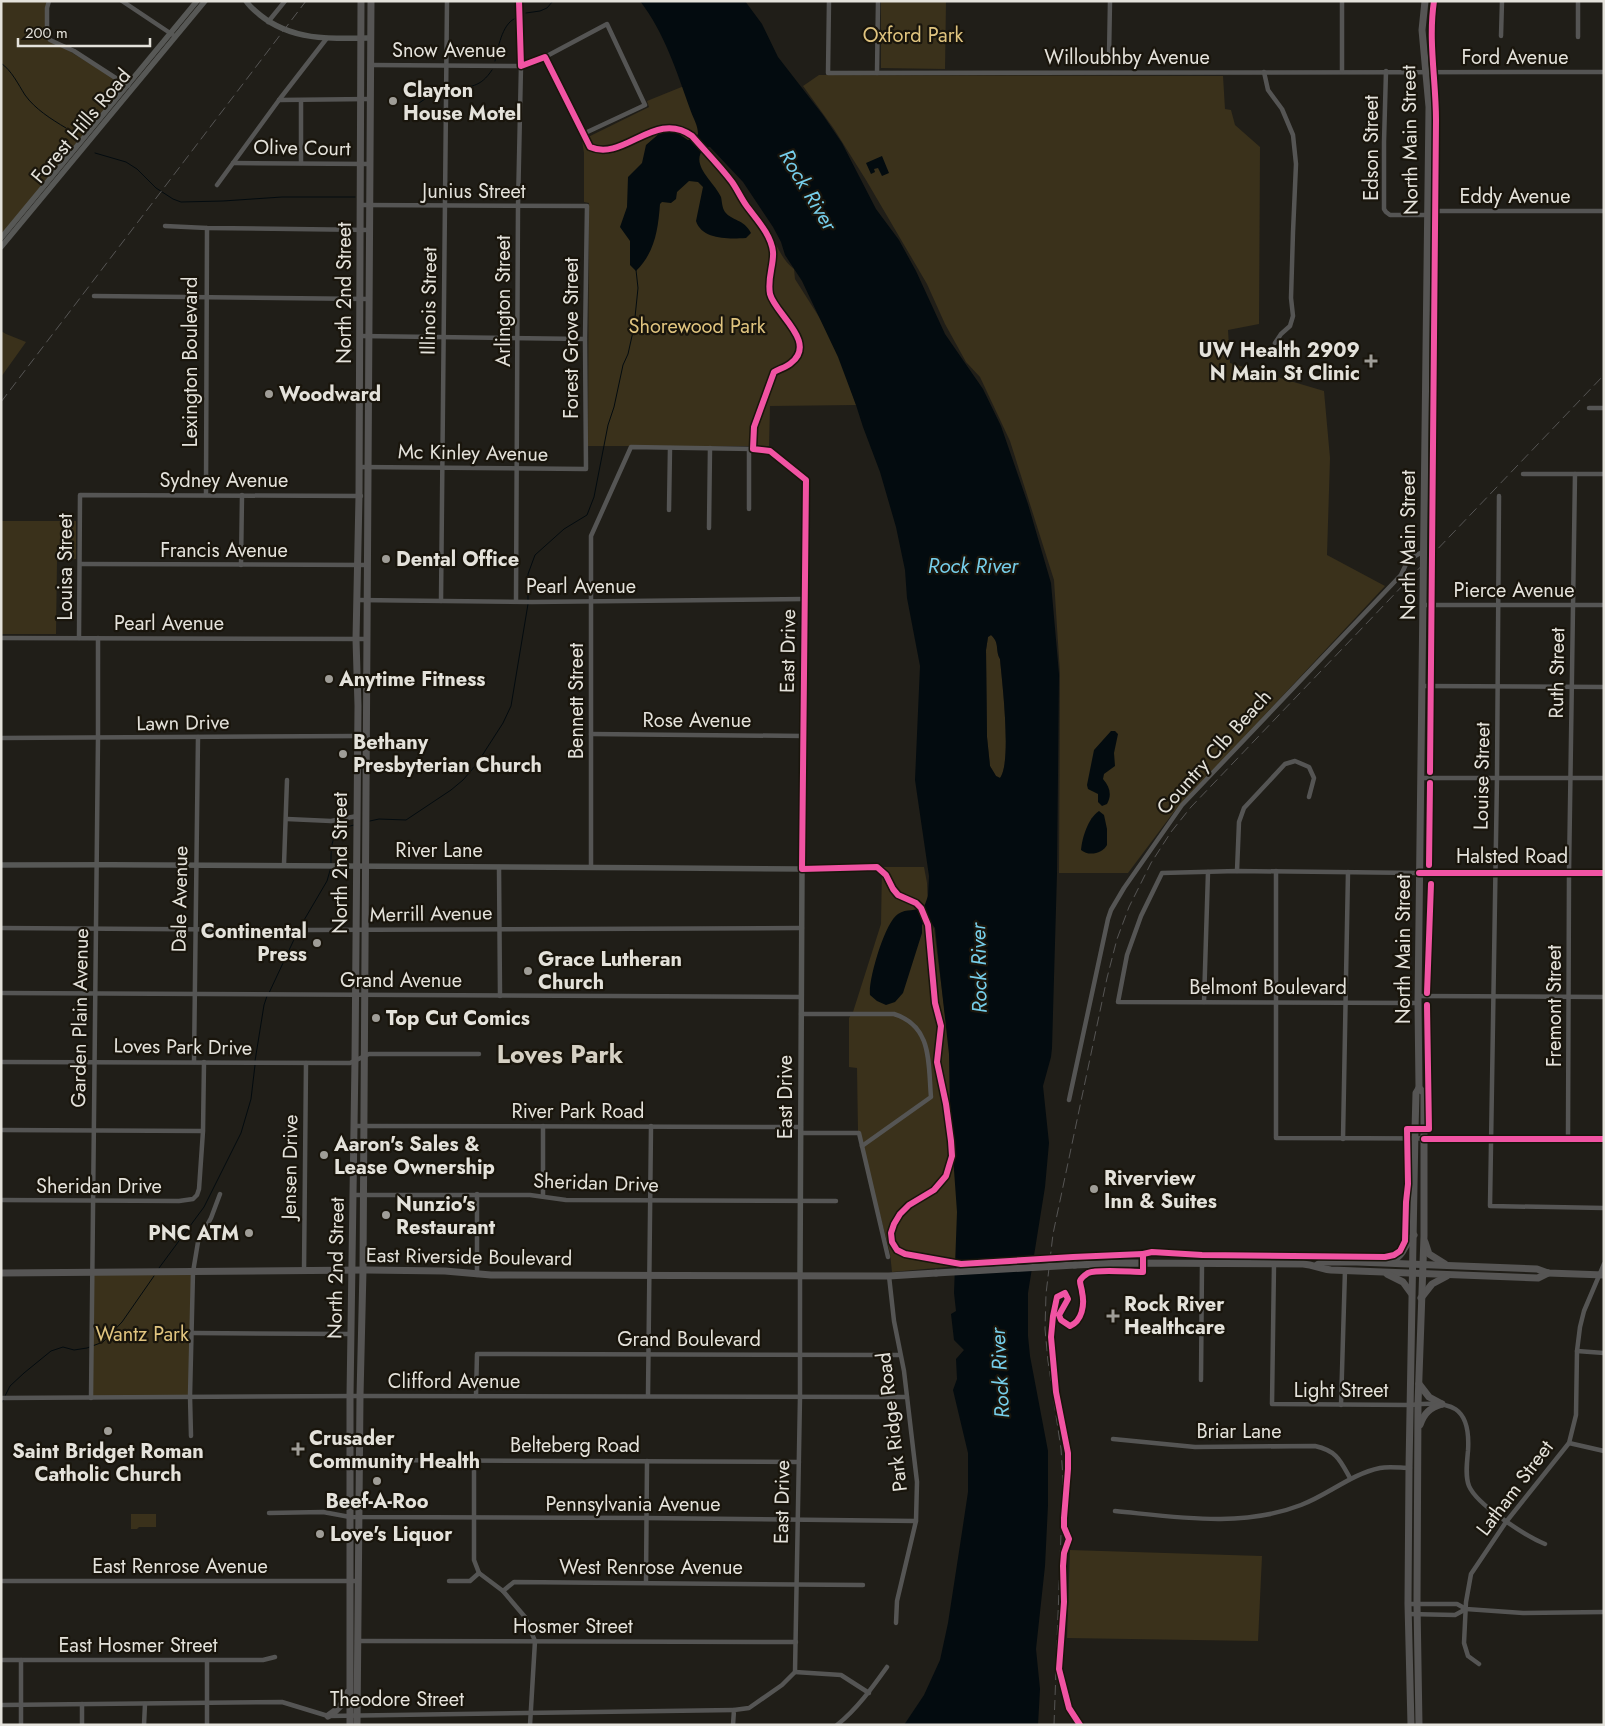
<svg xmlns="http://www.w3.org/2000/svg" width="1605" height="1726" font-family="Jost,sans-serif">
<rect width="100%" height="100%" fill="#201e18"/>
<!-- green -->
<g fill="#3a311b">
<path d="M1,1h46l-1,36 79,48 -124,150z"/>
<path d="M881,1h65l-1,68 -64,-1z"/>
<path d="M819,75l404,1 2,33 6,1 4,15 25,22 -1,177 -31,6 2,33 94,28 6,67 -3,97 58,31 -212,227 -45,60h-69l1,-199 -6,-94 -44,-139 -30,-64 -14,-15 -21,-38 -18,-40 -61,-104 -32,-51 -31,-43z"/>
<path d="M684,86l14,39 5,20 5,6 4,2c17,24 37,47 53,71 10,15 15,35 29,45l1,10 38,60 23,66 -86,1 -1,40h-181l1,-243 -5,-1v-49l-2,-13 67,-33 -2,-6z"/>
<path d="M1,331l5,3 20,8 -25,35z"/>
<path d="M1,521h75v38l-19,2 -1,73h-55z"/>
<path d="M991,635c9,8 4,14 9,24 2,22 12,104 0,119l-4,-2 -6,-10 -3,-29 -1,-87 2,-13z"/>
<path d="M882,867h42l3,16 1,35 6,11 16,123 8,127v87l-66,6 -2,-19 -32,-122 -1,-63 -8,-1v-49l4,-6 28,-88z"/>
<path d="M93,1272h100l-3,124 -99,2z"/>
<path d="M131,1514h25v13h-17l-2,2h-6z"/>
<path d="M1070,1550l192,6 -4,85 -191,-3z"/>
</g>
<!-- water -->
<g fill="#030b0f" fill-rule="evenodd">
<path d="M640,1h105l17,23 16,33 45,58 19,28 34,66 23,31 17,31 29,63 38,55 18,37 27,78 23,79 8,91 -2,199 -5,175 -1,9 -8,29 6,57 -4,44 -17,106v43l2,20 18,95v54l-3,61 -9,83 4,40 -2,36h-134l20,-30 16,-35 8,-37 14,-91 6,-40v-39l-15,-63 4,-11 -1,-20 8,-9 -10,-10 -3,-26 5,-3 -2,-18 3,-81 -7,-98 -1,-60 -14,-126 -6,-8h-3l-4,5v8l-19,60 -8,9 -9,3 -9,-4 -7,-6c-2,-15 15,-73 28,-81 9,-6 17,-2 26,-7l4,-11 1,-20 -14,-96 5,-114 -13,-68 -2,-28 -9,-43 -16,-55 -17,-45 -7,-22 -18,-48 -36,-76 -17,-26 -4,-13 -8,-15 -30,-45 -33,-35h-5c-17,17 9,34 16,50 1,4 1,11 4,15 7,9 19,7 26,21l-5,5c-17,1 -44,2 -50,-17l7,-34 -5,-5 -9,-1 -12,11 -1,7 -5,4 -9,-1 -2,2c-2,26 -5,48 -24,67l-6,-6v-24l-10,-14 7,-20 1,-30 14,-14 4,-18 15,-13h15l12,8 6,-1 4,-5c0,-9 -5,-16 -8,-25 -13,-37 -26,-77 -50,-108zM991,635c9,8 4,15 9,24 2,21 12,104 0,119l-4,-2 -6,-10 -3,-29 -1,-87 2,-13z"/>
<path d="M882,156l7,17 -7,3 -4,-8 -4,1 1,3 -4,2 -5,-11z"/>
<path d="M1111,731h4l3,3 -4,19 1,13 -11,8 -1,5c7,8 9,16 4,25l-5,2 -4,-4v-8l-10,-5 -1,-4 7,-35z"/>
<path d="M1099,811l5,4 3,14v16c-4,8 -18,12 -26,5 1,-12 7,-32 18,-39z"/>
</g>
<g fill="none" stroke-linecap="round" stroke-linejoin="round">
<!-- stream -->
<g stroke="#030b0f" stroke-width="1">
<path d="M526,13l14,-2 7,-3 6,-7"/>
<path d="M495,61c3,-13 7,-36 19,-42"/>
<path d="M1,63c11,8 17,21 24,32 10,14 26,24 41,33"/>
<path d="M451,90c20,-4 29,-2 41,-20"/>
<path d="M413,107l12,-8 15,-6"/>
<path d="M95,153l31,9 11,7 19,19 17,11 8,3 42,-1 59,-4h73"/>
<path d="M528,600v-26l7,-19 29,-26 23,-14 7,-18 14,-72 6,-18 9,-42 5,-11 6,-27 4,-39 -2,-18"/>
<path d="M370,821l9,-2 27,1 45,-30 12,-10 13,-15 27,-42 8,-17 17,-102"/>
<path d="M331,863c0,-20 0,-33 23,-38"/>
<path d="M300,927l27,-46 4,-14"/>
<path d="M269,993l29,-62"/>
<path d="M255,1061l9,-56 3,-9"/>
<path d="M159,1268l45,-61 37,-74 10,-34 4,-34"/>
<path d="M5,1396l5,-10 14,-13 27,-22 12,-4 11,3 13,-2 16,-6 19,-20 32,-46"/>
<path d="M1,1404l3,-5"/>
</g>
<!-- street -->
<g stroke="#555554" stroke-width="4.5">
<path d="M49,1l-2,7v26l3,6 24,11 54,35"/>
<path d="M122,1l51,34"/>
<path d="M829,1l-1,72 776,-1"/>
<path d="M1342,1v70"/>
<path d="M268,22l17,-21"/>
<path d="M1501,36l1,-35"/>
<path d="M1578,37v-36"/>
<path d="M1109,57l1,-56"/>
<path d="M371,65l150,1 24,-9 62,-33 38,81 -62,29 -38,-77"/>
<path d="M1386,71l-2,71v67l2,3 4,3h37"/>
<path d="M1264,72l4,18 14,19 11,26 3,29 -3,68 -2,66 2,18 -3,10 -9,8 -6,9"/>
<path d="M877,73l1,-72"/>
<path d="M279,100l91,-1"/>
<path d="M301,101v62"/>
<path d="M233,163l137,1"/>
<path d="M217,185l62,-85 48,-62"/>
<path d="M1427,211h177"/>
<path d="M165,226l42,2 162,2"/>
<path d="M94,296l275,3"/>
<path d="M360,336l225,3"/>
<path d="M1589,408h15"/>
<path d="M749,449v60"/>
<path d="M359,467l227,2 -1,-130 2,-133 -226,-1"/>
<path d="M1523,474h81"/>
<path d="M206,495l1,-267"/>
<path d="M1499,496l-2,282 -7,428 114,2"/>
<path d="M669,510l1,-62"/>
<path d="M709,528l1,-80"/>
<path d="M81,564l286,1"/>
<path d="M241,565l1,-70"/>
<path d="M357,600l175,2 273,-3"/>
<path d="M441,601l6,-600"/>
<path d="M516,601l2,-395 3,-140 -2,-65"/>
<path d="M1424,605h180"/>
<path d="M1,638l366,1"/>
<path d="M79,638l1,-143 281,1"/>
<path d="M1422,686l182,1"/>
<path d="M591,734l212,2"/>
<path d="M1,738l358,-2"/>
<path d="M1422,778h182"/>
<path d="M287,819l44,2 26,-5"/>
<path d="M284,864l3,-84"/>
<path d="M499,867l1,129"/>
<path d="M591,867v-331l40,-89 122,2 17,2 36,29 -4,389 75,-2"/>
<path d="M1237,871l2,-49 5,-14 41,-44 10,-3 14,6 5,11 -5,19"/>
<path d="M1276,871v267l328,1"/>
<path d="M1,928l304,2 497,-2"/>
<path d="M1,993l800,4"/>
<path d="M1418,996l186,1"/>
<path d="M1204,1002l4,-130"/>
<path d="M1418,1003l-300,-1 9,-47 14,-39 21,-43 75,-2 182,2"/>
<path d="M801,1014h93c39,12 34,50 37,83l-69,49"/>
<path d="M1,1062l349,1 19,-9h110"/>
<path d="M194,1062l4,-325"/>
<path d="M1069,1100l39,-181 3,-9 13,-22 58,-83 219,-230 7,-15 16,-9"/>
<path d="M354,1126l447,1"/>
<path d="M543,1126v70"/>
<path d="M1,1130l202,1"/>
<path d="M802,1133h57l29,124"/>
<path d="M1343,1139l5,-267"/>
<path d="M1568,1139l1,-266 6,-399"/>
<path d="M477,1194v81"/>
<path d="M353,1195h177l36,5 270,1"/>
<path d="M1,1200l178,1 14,-2 4,-4 2,-6 4,-58 1,-69"/>
<path d="M1274,1264l-2,140 139,1c40,-5 60,1 57,46 -1,11 -3,25 1,35 8,19 57,50 76,58"/>
<path d="M304,1271l2,-208"/>
<path d="M889,1276l5,45 10,50 13,111 -1,39 -19,80 -1,22"/>
<path d="M192,1333l159,1"/>
<path d="M1577,1351l27,2"/>
<path d="M1201,1380l1,-117"/>
<path d="M476,1396l1,-42 423,1"/>
<path d="M648,1396l3,-270"/>
<path d="M1,1398l359,-2 547,1"/>
<path d="M91,1398l7,-660v-100"/>
<path d="M1341,1405l4,-135"/>
<path d="M191,1436l-1,-40 3,-124 5,-30 13,-24 9,-24"/>
<path d="M1113,1439l82,8 120,-1c22,5 25,14 35,32"/>
<path d="M1569,1443l35,8"/>
<path d="M351,1458l14,2 434,2"/>
<path d="M474,1460v100l5,13"/>
<path d="M1115,1511c62,6 127,17 186,-6 27,-10 50,-31 79,-37 9,-2 21,0 30,0"/>
<path d="M269,1513l54,-1 27,5 295,1 271,3"/>
<path d="M1,1581h357"/>
<path d="M449,1581h21l9,-8 24,18 11,-9 349,3"/>
<path d="M646,1582l1,-121"/>
<path d="M503,1591l22,26 10,24 -5,84"/>
<path d="M1408,1604h49l9,5 57,4 81,-1"/>
<path d="M1409,1614l46,1 11,-6"/>
<path d="M357,1641l439,1"/>
<path d="M1,1660h262l12,-3"/>
<path d="M1479,1664l-11,-8 -4,-13 2,-41 5,-28 35,-52 63,-79 7,-28 1,-64 3,-24 4,-16 20,-47"/>
<path d="M795,1672l46,3 28,18"/>
<path d="M1,1705l281,-3 46,14 406,-6"/>
<path d="M21,1725v-65"/>
<path d="M82,1725v-21"/>
<path d="M144,1725l1,-21"/>
<path d="M207,1725v-65"/>
<path d="M733,1725l1,-15 15,-2 33,-23 13,-13 5,-275v-121"/>
<path d="M837,1725c20,-16 35,-37 50,-58"/>
</g>
<!-- secondary -->
<g stroke="#575856" stroke-width="5.5">
<path d="M246,1c4,6 9,10 14,14 32,26 72,24 111,23"/>
<path d="M1,238l196,-237"/>
<path d="M1,247l204,-246"/>
<path d="M1,865c267,-1 534,2 801,4l-2,407"/>
<path d="M1419,873h185"/>
</g>
<!-- primary -->
<g stroke="#565554" stroke-width="7">
<path d="M1425,1242l4,12 16,10"/>
<path d="M1391,1262c15,-8 12,-17 23,-27"/>
<path d="M1075,1265l50,-2 178,1c12,1 17,5 28,6l207,8 10,-5"/>
<path d="M1317,1265l5,-3h35l180,7 11,4 56,2"/>
<path d="M1,1273l366,-3 78,1 46,4 398,1 47,-3"/>
<path d="M1387,1274l16,8 8,11"/>
<path d="M1421,1298l11,-14 15,-8"/>
<path d="M1419,1384l10,13 13,7"/>
<path d="M1420,1425c4,-12 10,-17 22,-21"/>
<path d="M328,1716c10,-6 17,-13 20,-24"/>
<path d="M350,1725v-329l5,-336 3,-354 -2,-67 3,-143 2,-495"/>
<path d="M357,1725l3,-329 3,-126 8,-1269"/>
<path d="M1411,1725l-3,-121 1,-136 6,-338 1,-37 3,-5 -1,-85 11,-896 -7,-77 3,-29"/>
<path d="M1419,1725l-2,-121 1,-200 6,-168v-143l-5,-5"/>
</g>
<!-- rail -->
<g stroke="#565554" stroke-width="1" stroke-dasharray="10 5" stroke-linecap="butt">
<path d="M1,402l305,-401"/>
<path d="M1054,1725l9,-246 -2,-30 -13,-88 -3,-32 1,-35 7,-60 54,-256 10,-39 12,-32 22,-44 20,-31 20,-25 413,-432"/>
</g>
<!-- primary-bridge -->
<path stroke="#565554" stroke-width="7" d="M936,1273l139,-8"/>
<defs>
<g id="cycleway">
<path d="M519,1l2,65 24,-9 45,90c34,15 65,-38 102,-11 13,15 28,30 40,46 5,7 9,16 14,23 10,14 25,29 27,47 1,13 -6,26 -3,42 5,20 48,48 21,69 -4,4 -12,6 -17,9l-20,55 -1,22 17,2 36,29 -4,389 75,-2 9,8 7,14 5,6 18,8 5,5 7,17 7,78 6,23 -4,36 9,42 5,37 1,15 -6,20 -12,14 -25,15 -9,9 -6,10 -3,9 1,9 5,8 8,4 56,10 112,-7 70,-3v18c-12,0 -46,-3 -55,1 -3,2 -7,5 -8,8 0,4 2,8 2,11 3,13 0,29 -12,34l-9,-6 -2,-5 9,-16 -3,-6 -8,4 -4,19 -2,21 5,55 12,61v16l-4,49v9l5,12 -5,14 -1,13 1,36 -5,67 10,39 11,17"/>
<path d="M1430,772l6,-652c0,-40 -8,-79 -2,-119"/>
<path d="M1429,865l1,-82"/>
<path d="M1419,873h185"/>
<path d="M1427,993l4,-109"/>
<path d="M1424,1139h180"/>
<path d="M1143,1254l9,-2 50,3 183,2 9,-2 6,-4 5,-10 1,-39 2,-18 -1,-55h22l-2,-124"/>
</g>
</defs>
<!-- cycleway casing -->
<use href="#cycleway" stroke="#19150c" stroke-width="9"/>
<!-- cycleway -->
<use href="#cycleway" stroke="#f153a3" stroke-width="6"/>
</g>
<!-- markers -->
<g fill="#9f9d97" stroke="#19150c" stroke-width="2">
<circle cx="393" cy="101" r="5"/>
<path d="M1368.5 353.5h5v5h5v5h-5v5h-5v-5h-5v-5h5z"/>
<circle cx="269" cy="394" r="5"/>
<circle cx="386" cy="559" r="5"/>
<circle cx="329" cy="679" r="5"/>
<circle cx="343" cy="754" r="5"/>
<circle cx="317" cy="943" r="5"/>
<circle cx="528" cy="971" r="5"/>
<circle cx="376" cy="1018" r="5"/>
<circle cx="324" cy="1155" r="5"/>
<circle cx="1094" cy="1189" r="5"/>
<circle cx="386" cy="1215" r="5"/>
<circle cx="249" cy="1233" r="5"/>
<path d="M1110.5 1308.5h5v5h5v5h-5v5h-5v-5h-5v-5h5z"/>
<circle cx="108" cy="1431" r="5"/>
<path d="M295.5 1441.5h5v5h5v5h-5v5h-5v-5h-5v-5h5z"/>
<circle cx="377" cy="1481" r="5"/>
<circle cx="320" cy="1534" r="5"/>
</g>
<g text-anchor="middle" dominant-baseline="central" stroke-width="4.5" stroke-linejoin="round" paint-order="stroke">
<!-- park labels -->
<g font-size="20" fill="#e0c47f" stroke="#19150c">
<text x="913" y="35">Oxford Park</text>
<text x="697" y="326">Shorewood Park</text>
<text x="142" y="1334">Wantz Park</text>
</g>
<!-- street labels -->
<g font-size="20" fill="#e4e2db" stroke="#19150c">
<text x="449" y="50">Snow Avenue</text>
<text x="1127" y="57">Willoubhby Avenue</text>
<text x="1515" y="57">Ford Avenue</text>
<text transform="translate(81 126) rotate(-50)">Forest Hills Road</text>
<text transform="translate(1410 140) rotate(-91)">North Main Street</text>
<text transform="translate(302 148) rotate(1)">Olive Court</text>
<text transform="translate(1371 148) rotate(-90)">Edson Street</text>
<text x="474" y="191">Junius Street</text>
<text x="1515" y="196">Eddy Avenue</text>
<text transform="translate(344 293) rotate(-90)">North 2nd Street</text>
<text transform="translate(429 301) rotate(-89)">Illinois Street</text>
<text transform="translate(503 301) rotate(-90)">Arlington Street</text>
<text transform="translate(571 338) rotate(-90)">Forest Grove Street</text>
<text transform="translate(190 362) rotate(-90)">Lexington Boulevard</text>
<text transform="translate(473 453) rotate(1)">Mc Kinley Avenue</text>
<text x="224" y="480">Sydney Avenue</text>
<text transform="translate(1408 545) rotate(-90)">North Main Street</text>
<text x="224" y="550">Francis Avenue</text>
<text transform="translate(65 567) rotate(-90)">Louisa Street</text>
<text x="581" y="586">Pearl Avenue</text>
<text x="1514" y="590">Pierce Avenue</text>
<text x="169" y="623">Pearl Avenue</text>
<text transform="translate(788 651) rotate(-89)">East Drive</text>
<text transform="translate(1557 673) rotate(-89)">Ruth Street</text>
<text transform="translate(576 701) rotate(-90)">Bennett Street</text>
<text x="697" y="720">Rose Avenue</text>
<text transform="translate(183 723) rotate(-1)">Lawn Drive</text>
<text transform="translate(1214 752) rotate(-48)">Country Clb Beach</text>
<text transform="translate(1482 776) rotate(-89)">Louise Street</text>
<text x="439" y="850">River Lane</text>
<text x="1512" y="856">Halsted Road</text>
<text transform="translate(340 863) rotate(-90)">North 2nd Street</text>
<text transform="translate(180 899) rotate(-89)">Dale Avenue</text>
<text transform="translate(431 914) rotate(-1)">Merrill Avenue</text>
<text transform="translate(1403 949) rotate(-90)">North Main Street</text>
<text x="401" y="980">Grand Avenue</text>
<text x="1268" y="987">Belmont Boulevard</text>
<text transform="translate(1554 1006) rotate(-90)">Fremont Street</text>
<text transform="translate(80 1018) rotate(-89)">Garden Plain Avenue</text>
<text transform="translate(183 1047) rotate(1)">Loves Park Drive</text>
<text transform="translate(785 1097) rotate(-90)">East Drive</text>
<text x="578" y="1111">River Park Road</text>
<text transform="translate(290 1167) rotate(-89)">Jensen Drive</text>
<text transform="translate(596 1183) rotate(2)">Sheridan Drive</text>
<text x="99" y="1186">Sheridan Drive</text>
<text transform="translate(469 1257) rotate(1)">East Riverside Boulevard</text>
<text transform="translate(336 1268) rotate(-89)">North 2nd Street</text>
<text x="689" y="1339">Grand Boulevard</text>
<text x="454" y="1381">Clifford Avenue</text>
<text x="1341" y="1390">Light Street</text>
<text transform="translate(892 1422) rotate(-97)">Park Ridge Road</text>
<text x="1239" y="1431">Briar Lane</text>
<text x="575" y="1445">Belteberg Road</text>
<text transform="translate(1515 1488) rotate(-53)">Latham Street</text>
<text transform="translate(782 1502) rotate(-89)">East Drive</text>
<text x="633" y="1504">Pennsylvania Avenue</text>
<text x="180" y="1566">East Renrose Avenue</text>
<text x="651" y="1567">West Renrose Avenue</text>
<text x="573" y="1626">Hosmer Street</text>
<text x="138" y="1645">East Hosmer Street</text>
<text x="397" y="1699">Theodore Street</text>
</g>
<!-- poi labels -->
<g font-size="20" font-weight="bold" fill="#e4e2db" stroke="#19150c" text-anchor="start">
<text x="403" y="90">Clayton<tspan x="403" dy="23">House Motel</tspan></text>
<text x="1360" y="350" text-anchor="end">UW Health 2909<tspan x="1360" dy="23">N Main St Clinic</tspan></text>
<text x="279" y="394">Woodward</text>
<text x="396" y="559">Dental Office</text>
<text x="339" y="679">Anytime Fitness</text>
<text x="353" y="742">Bethany<tspan x="353" dy="23">Presbyterian Church</tspan></text>
<text x="307" y="931" text-anchor="end">Continental<tspan x="307" dy="23">Press</tspan></text>
<text x="538" y="959">Grace Lutheran<tspan x="538" dy="23">Church</tspan></text>
<text x="386" y="1018">Top Cut Comics</text>
<text x="334" y="1144">Aaron's Sales &amp;<tspan x="334" dy="23">Lease Ownership</tspan></text>
<text x="1104" y="1178">Riverview<tspan x="1104" dy="23">Inn &amp; Suites</tspan></text>
<text x="396" y="1204">Nunzio's<tspan x="396" dy="23">Restaurant</tspan></text>
<text x="239" y="1233" text-anchor="end">PNC ATM</text>
<text x="1124" y="1304">Rock River<tspan x="1124" dy="23">Healthcare</tspan></text>
<text x="309" y="1438">Crusader<tspan x="309" dy="23">Community Health</tspan></text>
<text x="108" y="1451" text-anchor="middle">Saint Bridget Roman<tspan x="108" dy="23">Catholic Church</tspan></text>
<text x="377" y="1501" text-anchor="middle">Beef-A-Roo</text>
<text x="330" y="1534">Love's Liquor</text>
</g>
<!-- water labels -->
<g font-size="21" font-style="italic" fill="#76ceea" stroke="#19150c">
<text transform="translate(808 190) rotate(59)">Rock River</text>
<text x="973" y="566">Rock River</text>
<text transform="translate(979 968) rotate(-91)">Rock River</text>
<text transform="translate(1000 1373) rotate(-93)">Rock River</text>
</g>
<!-- district labels -->
<g font-size="25" font-weight="bold" fill="#d5d0c3" stroke="#19150c">
<text x="560" y="1054">Loves Park</text>
</g>
</g>
<!-- border -->
<rect width="1605" height="1726" fill="none" stroke="#e4e2db" stroke-width="5"/>
<!-- scale -->
<path d="M18 38v8h132v-8" fill="none" stroke="#e4e2db" stroke-width="2.5"/>
<text x="25" y="38" font-size="15" fill="#e4e2db" stroke="#19150c" stroke-width="4" paint-order="stroke">200 m</text>
</svg>
